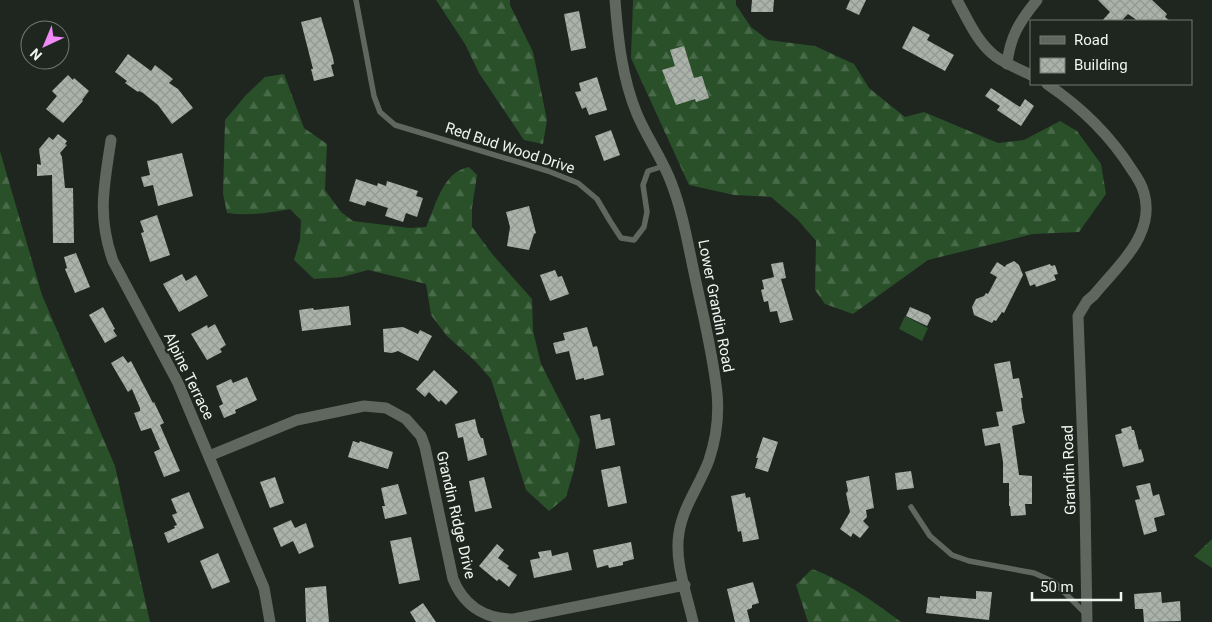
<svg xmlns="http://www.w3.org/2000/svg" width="1212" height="622" font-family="Roboto,sans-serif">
<defs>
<pattern id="forest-firs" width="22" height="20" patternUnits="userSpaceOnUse" patternTransform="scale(1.25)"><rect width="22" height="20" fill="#2a502a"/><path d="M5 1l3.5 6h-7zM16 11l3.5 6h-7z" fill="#496a49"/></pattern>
<pattern id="building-cross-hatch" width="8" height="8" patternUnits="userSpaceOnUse" patternTransform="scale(1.25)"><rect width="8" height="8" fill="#aab2aa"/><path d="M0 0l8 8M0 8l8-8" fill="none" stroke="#929892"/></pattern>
</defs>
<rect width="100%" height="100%" fill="#1f251f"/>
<!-- grass -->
<path fill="#2a502a" d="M905,316l23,12 -6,13 -23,-12z"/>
<!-- forest -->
<g fill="url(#forest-firs)">
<path d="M436,0h74v5l23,47 14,68 -4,24 -19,-4 -45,-67 -14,-29z"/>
<path d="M633,0h103v5l15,22 17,13 47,6 39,18 15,24 36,29 19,-5 74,31 26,-3 36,-19 17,10 24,33 5,30 -27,38 -46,2 -105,26 -75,54 -28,-10 -10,-14 1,-49 -18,-21 -27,-23 -37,-2 -45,-10 -58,-127z"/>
<path d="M284,74l20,54 23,16 -2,46 16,22 12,9 57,7 16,-1c10,-21 16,-55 43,-60l8,8 -5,33v19l21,28 39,44 1,32 8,33 39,76 -6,30 -8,27 -17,14 -23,-21 -35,-111 -16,-18 -28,-25 -16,-21 -5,-31 -58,-14 -26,7 -28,2 -20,-19 6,-20 1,-20 -11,-11c-21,4 -41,7 -63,4l-4,-19 2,-74 21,-25 19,-18z"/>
<path d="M0,151l42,144 73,171 35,156h-150z"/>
<path d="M1212,539v29l-18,-12z"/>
<path d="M812,569c33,12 61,32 89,53h-93l-12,-37z"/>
</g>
<!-- building -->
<g fill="url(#building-cross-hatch)">
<path d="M752,0h22l-1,12h-22z"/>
<path d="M850,0h16l-7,15 -13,-6z"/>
<path d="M1098,0h54l15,14 -2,3 5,4h-32l-10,-7 -7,7h-19l8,-9z"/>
<path d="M579,11l7,37 -15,3 -7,-37z"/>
<path d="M321,17l12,41 1,6 -3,1 3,11 -20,5 -3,-12h2l-12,-47z"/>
<path d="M913,26l17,9 -3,5 27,15 -9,16 -43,-23z"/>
<path d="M684,46l10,32 8,-2 7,22 -13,4 -1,-3 -19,6 -14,-35 13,-4 -5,-16z"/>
<path d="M128,54l23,17 4,-6 18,14 -4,4 9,6 15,19 -21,16 -14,-19 -15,-12 -4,-2 -1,1 -13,-9 2,-2 -12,-9z"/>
<path d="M68,75l5,5 1,-2 15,13 -7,9 1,1 -20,22 -17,-14 11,-13 -5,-5z"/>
<path d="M597,77l10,33 -18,5 -3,-8 -4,2 -7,-17 6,-1 -2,-8z"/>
<path d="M991,88l29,19 5,-8 9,7 -13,20 -24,-16 3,-4 -15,-10z"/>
<path d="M611,130l9,25 -16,6 -9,-25z"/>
<path d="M58,134l9,7 -2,3 2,1 -7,8 2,4 3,31h8l1,55h-21l-1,-68 -15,1v-12l4,1 -2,-16 10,-12 4,3z"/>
<path d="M182,153l11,43 -35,10 -5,-21 -9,2 -3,-10 9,-2 -3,-14z"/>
<path d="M356,179l21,7 1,-3 8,3 1,-5 31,10 -2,5 7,2 -6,19 -11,-4 -3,9 -18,-6 3,-8 -21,-7 -2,5 -16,-5z"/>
<path d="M529,206l7,27 -2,1 -5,16 -22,-4 3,-19 -4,-15z"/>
<path d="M157,215l13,40 -20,7 -9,-29 3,-1 -4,-11z"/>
<path d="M76,253l14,34 -15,6 -10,-24 2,-1 -3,-11z"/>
<path d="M1014,261l5,4 4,10 -19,38 -2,-1 -6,9 -2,-1 -2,3 -18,-8 -2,-8 4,-8 8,-3 2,-3 2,1 9,-17 -7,-4 7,-11 8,5 1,-2z"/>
<path d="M783,262l3,16 -5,1 12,41 -13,3 -3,-12 -7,1 -2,-11 -4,1 -3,-12 3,-1 -2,-9 12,-3 -3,-13z"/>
<path d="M1050,264l1,2 4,-1 3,9 -4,1 2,5 -20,7 -1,-3 -5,2 -5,-14z"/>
<path d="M555,270l3,7 4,-1 7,18 -19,7 -10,-26z"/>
<path d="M182,274l4,7 10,-6 12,21 -29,16 -16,-28z"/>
<path d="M349,306l2,19 -49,6 -3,-21 14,-2 1,2z"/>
<path d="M103,307l12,22 -2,1 4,6 -12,7 -16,-28z"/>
<path d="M910,307l19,8 2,3 -4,8 -21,-10z"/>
<path d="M215,324l11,21 -6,4 2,3 -15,8 -16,-26 16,-9 1,3z"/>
<path d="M403,327l15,7 2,-4 12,6 -14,25 -20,-10 -6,2 -8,-1 -1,-23z"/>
<path d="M587,327l6,20 4,-1 7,29 -20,5v-2l-8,2 -7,-29 -13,3 -3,-11 12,-3 -2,-7z"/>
<path d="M123,356l5,7 3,-2 22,42 1,-1 10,21 -4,2 20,46 -16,6 -10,-25 6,-3 -9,-21 -10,3 -7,-18 6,-2v-3l-8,-19 -4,3 -17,-29z"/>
<path d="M1010,361l3,18 6,-1 4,20h-2l1,10 3,15 -13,3 7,49 13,1v28h-7l1,11 -15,1 -1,-10h-1v-23h-6v-21l-3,-19 -15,3 -3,-17 17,-3 -3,-14 7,-1 -9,-47z"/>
<path d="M434,370l24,22 -12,13 -5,-5 -2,2 -10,-10 -4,5 -9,-8z"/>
<path d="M247,377l10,23 -22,10 1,3 -12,5 -5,-12 4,-2 -7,-18 15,-7 2,4z"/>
<path d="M600,414l1,6 9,-2 5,27 -19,4 -6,-33z"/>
<path d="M475,419l3,13 3,6h2l4,17 -19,6 -5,-24 -5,1 -3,-14z"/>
<path d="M1131,426l1,4h2l5,20 2,-1 3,11 -1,2 -20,5 -8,-32 7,-2 -1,-4z"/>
<path d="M763,437l15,5 -10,30 -13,-4 3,-10h-2z"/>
<path d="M353,441l6,2 1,-2 33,11 -5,17 -40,-12z"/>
<path d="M620,466l7,37 -19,4 -7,-37z"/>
<path d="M911,471l3,17 -17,2 -2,-17z"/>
<path d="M869,476l5,32 -8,2 1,7 -4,4 6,6 -9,11 -7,-5 -2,4 -11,-8 10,-17 -4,-19 2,-2 -2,-10z"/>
<path d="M275,477l9,26 -14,5 -10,-26z"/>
<path d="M484,477l8,31 -17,4 -6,-31z"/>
<path d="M1150,483l3,13 6,-2 6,21 -11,3 3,13 -13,4 -9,-35 5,-1 -4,-13z"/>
<path d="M398,484l9,30 -22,5 -3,-13h3l-4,-18z"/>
<path d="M189,492l15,36 -36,15 -4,-10 11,-5 -1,-2 3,-1 -5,-10 5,-2 -6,-14z"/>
<path d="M745,493l1,5 4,-1 9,42 -16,3 -2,-11 -3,1 -7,-36z"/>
<path d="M291,520l4,8 11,-5 8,24 -15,7 -6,-13 -12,6 -8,-19z"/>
<path d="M411,537l9,43 -21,4 -9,-43z"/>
<path d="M631,542l3,17 -11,3v3l-14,3 -1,-3 -11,3 -4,-18z"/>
<path d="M497,544l7,6 -6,8 11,8 -2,2 10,7 -8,12 -10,-8 -2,2 -18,-15z"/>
<path d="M551,550l1,6 16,-4 4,18 -38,8 -4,-18 10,-2 -2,-6z"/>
<path d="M218,553l12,29 -18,7 -12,-28z"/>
<path d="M753,582l6,21 -7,2v3l-5,2 3,12h-15l-8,-33z"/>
<path d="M326,586l3,36h-23l-1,-34z"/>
<path d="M976,591l16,1 -3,28 -63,-7 2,-16 12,1v-2l36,3z"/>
<path d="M1161,592l1,11 18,-2 1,20 -37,1 -1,-13h-8l-1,-15z"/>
<path d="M423,603l13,19h-20l-6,-10z"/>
</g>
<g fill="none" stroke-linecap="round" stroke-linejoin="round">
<!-- lane -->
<g stroke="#60675f" stroke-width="5.5">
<path d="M356,0l18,96 6,16 15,13 153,46 30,12 19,16 13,22 11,17 13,2 10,-13 3,-15 -4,-27 5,-14 16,-5"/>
<path d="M911,507l19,29 22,19 17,6 65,12 20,9 32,32"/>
</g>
<!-- street -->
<g stroke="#60675f" stroke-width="11">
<path d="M615,0c3,39 7,78 22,114 10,24 25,44 34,68 12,31 17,63 24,95 8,38 18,77 22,116 2,21 -1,46 -8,67 -9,25 -26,46 -30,73 -5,28 8,62 14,89"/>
<path d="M957,0c11,20 20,42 38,56 11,8 24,13 36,19"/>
<path d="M1007,64c3,-28 13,-43 30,-64"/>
<path d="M1047,84c34,23 63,51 85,86 5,7 10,15 12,23 4,14 2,29 -4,42 -8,19 -32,43 -46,60l-7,6 -9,15 7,186 2,120"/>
<path d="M111,140c-7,46 -14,76 2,121l65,122 86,205 6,34"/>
<path d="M209,456l88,-36 67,-14 22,2 20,11 15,17 4,11 28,132c11,27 32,40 61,40l171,-34"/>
</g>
</g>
<g text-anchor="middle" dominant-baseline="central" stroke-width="5" stroke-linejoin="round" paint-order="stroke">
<!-- street labels -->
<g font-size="15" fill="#f1f5f1" stroke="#1f251f">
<text transform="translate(510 148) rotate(18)">Red Bud Wood Drive</text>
<text transform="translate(716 306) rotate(79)">Lower Grandin Road</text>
<text transform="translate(189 376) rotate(64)">Alpine Terrace</text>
<text transform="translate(1069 470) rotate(-92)">Grandin Road</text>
<text transform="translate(456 515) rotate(77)">Grandin Ridge Drive</text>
</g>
</g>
<!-- legend -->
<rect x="1030" y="20" width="162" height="65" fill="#1f251f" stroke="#737873"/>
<rect x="1040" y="36" width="25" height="8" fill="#60675f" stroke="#737873"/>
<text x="1074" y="45" font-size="15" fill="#f1f5f1">Road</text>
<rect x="1040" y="58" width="25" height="15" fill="url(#building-cross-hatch)" stroke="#737873"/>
<text x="1074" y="70" font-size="15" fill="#f1f5f1">Building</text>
<!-- north arrow -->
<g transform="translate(45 45) rotate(224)"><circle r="24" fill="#1f251f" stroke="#737873"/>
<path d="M0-4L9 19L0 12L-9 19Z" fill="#ee8bf7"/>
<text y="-8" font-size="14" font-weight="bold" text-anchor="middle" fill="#f1f5f1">N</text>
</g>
<!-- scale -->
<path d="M1032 592v8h89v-8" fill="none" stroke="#f1f5f1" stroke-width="2.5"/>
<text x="1040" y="592" font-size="15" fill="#f1f5f1" stroke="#1f251f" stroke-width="4" paint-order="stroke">50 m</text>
</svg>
